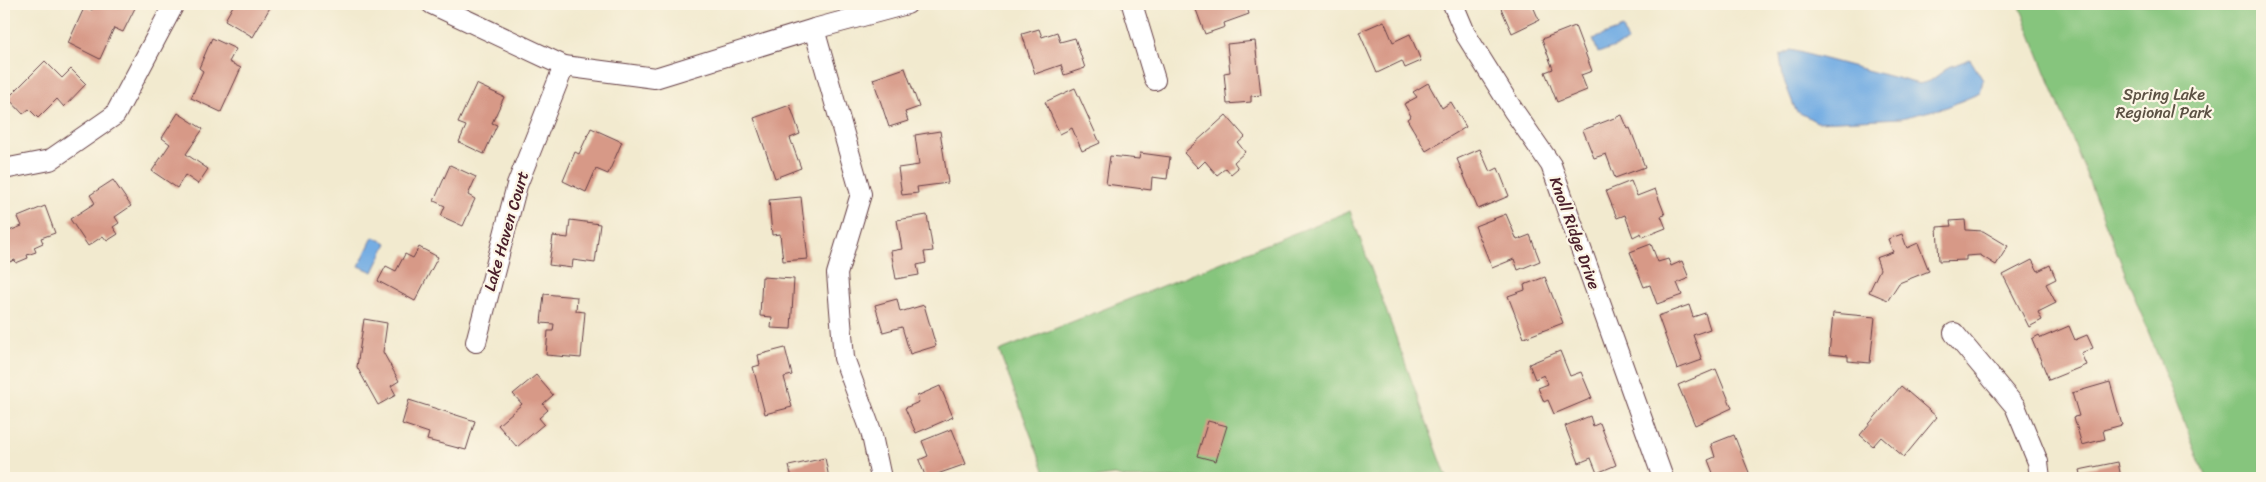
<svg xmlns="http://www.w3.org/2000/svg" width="2266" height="482" font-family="Sriracha,sans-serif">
<rect width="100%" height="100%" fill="#fcf5e5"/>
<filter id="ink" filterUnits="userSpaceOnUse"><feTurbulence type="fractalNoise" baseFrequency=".02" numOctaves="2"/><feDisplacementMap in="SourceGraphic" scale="10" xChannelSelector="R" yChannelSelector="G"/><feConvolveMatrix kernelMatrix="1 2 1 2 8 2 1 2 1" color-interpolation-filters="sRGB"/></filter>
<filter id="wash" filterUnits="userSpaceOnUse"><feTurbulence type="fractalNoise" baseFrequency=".0096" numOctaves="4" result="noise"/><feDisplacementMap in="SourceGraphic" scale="20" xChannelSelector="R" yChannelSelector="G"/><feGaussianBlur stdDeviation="1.12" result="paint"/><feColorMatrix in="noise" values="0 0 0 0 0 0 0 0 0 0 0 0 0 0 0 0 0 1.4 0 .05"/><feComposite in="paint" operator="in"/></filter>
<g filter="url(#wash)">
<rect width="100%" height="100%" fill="#f2eacf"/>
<!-- green -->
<g fill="#86c57d" stroke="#687254">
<path d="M2019,4h243v474h-56z"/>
<path d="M1350,211l97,267h-321l-12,-3 -20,3h-47l-48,-127z"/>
</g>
<!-- water -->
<g fill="#74ade3" stroke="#5f6687">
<path d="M1623,28l5,14 -30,11 -5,-14z"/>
<path d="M1791,50l128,34 11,-3 19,-14 21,-8 13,21 -3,13 -33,14 -46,11 -84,4 -21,-11 -13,-33 -3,-22z"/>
<path d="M373,237l14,6 -14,29 -14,-6z"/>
</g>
<g id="blocks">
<!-- building -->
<g fill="#d79987">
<path d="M95,4h42l-14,28 -9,-4 -14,31 -32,-16 17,-37 7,4z"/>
<path d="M234,4h38l-19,33 -28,-17z"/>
<path d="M1204,4h42l3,10 -25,9 1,4 -20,7 -10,-27z"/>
<path d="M1505,4h27l7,16 -27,13 -12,-27z"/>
<path d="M1384,21l9,21 17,-8 11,27 -16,7 -3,-7 -25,12 -18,-41z"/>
<path d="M1575,26l17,45 -11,4 6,15 -30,12 -12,-30 8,-3 -11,-30z"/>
<path d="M1039,29l3,8 15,-5 3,10 15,-4 10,30 -21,7 -3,-10 -26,9 -13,-40z"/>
<path d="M212,38l24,11 -7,13 12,6 -20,44 -30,-14 12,-27 -4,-3z"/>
<path d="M1255,41l6,54 -10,1v6l-24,2 -3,-31 6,-1 -3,-28z"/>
<path d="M45,61l17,17 9,-9 15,15 -22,23 -7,-8 -19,19 -9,-9 -6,5 -15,-16z"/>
<path d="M905,68l14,39 -14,5 3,9 -19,6 -16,-48z"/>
<path d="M1428,83l14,25 9,-6 15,25 -40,24 -19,-32 4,-3 -7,-12 13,-7 -4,-5z"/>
<path d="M476,84l28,13 -12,26 5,2 -13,29 -25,-12 7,-16 -8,-3z"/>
<path d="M1075,88l25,55 -18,8 -10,-23 -12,6 -15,-32z"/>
<path d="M790,105l10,29 -10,4 11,30 -26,10 -21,-60z"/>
<path d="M178,113l25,16 -17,25 22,15 -10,15 -13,-9 -8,13 -25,-17 18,-27 -8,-6z"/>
<path d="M1226,115l19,22 -7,6 7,9 -11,10 4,6 -7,6 -5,-6 -9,7 -12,-14 -7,7 -14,-15z"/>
<path d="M1622,115l6,14 2,-1 15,39 -30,11 -9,-24 -12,4 -11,-28z"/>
<path d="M591,128l31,14 -14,32 -12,-5 -10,23 -23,-11 12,-29 4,2z"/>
<path d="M940,131l8,52 -31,4 1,6 -16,2 -4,-27 21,-3 -4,-30z"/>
<path d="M1480,149l10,23 8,-4 11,28 -31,13 -21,-50z"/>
<path d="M1140,153l30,4 -3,22 -15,-2 -1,13 -45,-6 4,-28 29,3z"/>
<path d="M450,165l26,12 -8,18 7,4 -12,27 -22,-10 4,-10 -11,-5z"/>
<path d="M113,180l18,26 -16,11 4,6 -6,4 5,7 -11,7 -4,-5 -15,10 -18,-27 25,-16 -5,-8z"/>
<path d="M1631,181l6,15 18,-7 10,26 -4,1 5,12 -23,9 -2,-4 -8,4 -8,-22 -8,3 -11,-27z"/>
<path d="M801,197l7,62 -25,2 -3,-27 -8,1 -3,-35z"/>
<path d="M45,206l10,27 -14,5 2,5 -9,4 2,5 -9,3 1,3 -12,5 -1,-3 -11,4v-31l18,-7 -4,-9z"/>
<path d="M1506,214l11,26 13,-5 10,26 -22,9 -4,-11 -22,9 -17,-42z"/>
<path d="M927,215l6,36 -9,1 2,11 -9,2 2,10 -23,4 -5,-28 11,-2 -5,-29z"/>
<path d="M570,220l30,4 -5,39 -22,-3 -1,8 -23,-3 4,-29 15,2z"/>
<path d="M1965,220l1,10 17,1 25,15 -12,19 -16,-10 -14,1v4l-27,1 -2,-34 14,-1 -1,-5z"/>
<path d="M1902,234l5,14 11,-5 11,28 -30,12 -11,17 -19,-8 11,-23 -4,-11 17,-6 -5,-13z"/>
<path d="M1651,244l7,18 10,-3 3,7 11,-5 7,17 -12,5 5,12 -25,9 -7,-19 -6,2 -14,-35z"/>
<path d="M419,247l19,10 -23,44 -37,-20 8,-15 10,5 9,-17 8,4z"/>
<path d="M2032,260l6,11 12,-6 6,14 -10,5 10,19 -18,9 4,8 -13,7 -26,-52z"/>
<path d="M762,277l32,2 -3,50 -20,-1 1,-11 -12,-1z"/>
<path d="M1545,277l18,46 -39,15 -16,-42 17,-6 -1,-5z"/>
<path d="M544,294l33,3 -1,14 9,1 -4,46 -35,-3 2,-24h5l1,-7 -13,-1z"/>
<path d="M897,299l3,13 24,-7 12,41 -26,8 -8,-27 -19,5 -8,-27z"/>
<path d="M1689,305l4,12 12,-4 5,16 -17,6 9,25 -25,9 -19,-53z"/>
<path d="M1833,313l42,4 -5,46 -22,-2v-5l-19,-2z"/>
<path d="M364,319l23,4 -4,29 16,29 -8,5 5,9 -18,10 -21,-38z"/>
<path d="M2069,326l6,14 12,-5 6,13 -12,5 5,12 -37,15 -17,-41 7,-4 2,3z"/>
<path d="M785,348l7,27 -8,2 8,30 -27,7 -12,-47 7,-2 -2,-10z"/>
<path d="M1560,351l10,25 11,-4 11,26 -38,16 -6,-14 -4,2 -6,-14 10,-4 -4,-9 -9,4 -6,-15z"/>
<path d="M1716,369l16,39 -37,17 -17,-40z"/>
<path d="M536,375l17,20 -10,9 5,6 -9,8 5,6 -27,23 -19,-22 24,-21 -9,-10z"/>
<path d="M2110,382l12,43 -19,5 2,9 -23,6 -8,-28 5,-1 -7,-23z"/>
<path d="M940,386l13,31 -37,16 -11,-25 14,-6 -2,-6z"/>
<path d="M1901,386l36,31 -33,40 -23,-20 -8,9 -13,-11z"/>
<path d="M409,400l66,21 -9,29 -39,-10 2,-7 -27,-9z"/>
<path d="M1590,416l3,10 7,-3 16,42 -19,8 -6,-15 -12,5 -14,-37z"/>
<path d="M1208,421l19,5 -11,35 -19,-5z"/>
<path d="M952,429l14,35 -40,14 -7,-18 9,-4 -6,-15z"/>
<path d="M1734,435l16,40 -7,3h-28l-7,-18 7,-3 -4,-13z"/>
<path d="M825,458l4,20h-37l-3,-12z"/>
<path d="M2118,462l3,16h-40l-2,-8z"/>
</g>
</g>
</g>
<g filter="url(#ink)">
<use href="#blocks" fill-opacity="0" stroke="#633d44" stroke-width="1"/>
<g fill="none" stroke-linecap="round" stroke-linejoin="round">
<defs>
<g id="minor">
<path d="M432,4l132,62 91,12 159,-49 93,-25"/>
<path d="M1132,4l23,76"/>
<path d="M1453,4l13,31 47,75 38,55 112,313"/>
<path d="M814,29l47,165 -24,80 7,84 27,73 10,47"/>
<path d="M4,169l46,-9 65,-45 59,-111"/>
<path d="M1954,333l61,73 23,56 2,16"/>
<path d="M476,342l41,-157 47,-119"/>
</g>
</defs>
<!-- minor casing -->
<use href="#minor" stroke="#633d44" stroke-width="22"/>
<!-- minor -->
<use href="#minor" stroke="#fff" stroke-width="20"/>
</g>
</g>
<g text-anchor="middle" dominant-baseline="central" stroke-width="4.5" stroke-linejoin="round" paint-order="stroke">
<!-- park labels -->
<g font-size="16" fill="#5c5144" stroke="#fcf5e5">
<text x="2164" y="94">Spring Lake<tspan x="2164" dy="18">Regional Park</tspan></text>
</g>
<!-- street labels -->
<g font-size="16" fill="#4a1f2b" stroke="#fcf5e5">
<text transform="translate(506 231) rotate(-74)">Lake Haven Court</text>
<text transform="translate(1575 233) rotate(70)">Knoll Ridge Drive</text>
</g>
</g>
<!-- margin -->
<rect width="2266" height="482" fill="none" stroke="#fcf5e5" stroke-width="20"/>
</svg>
